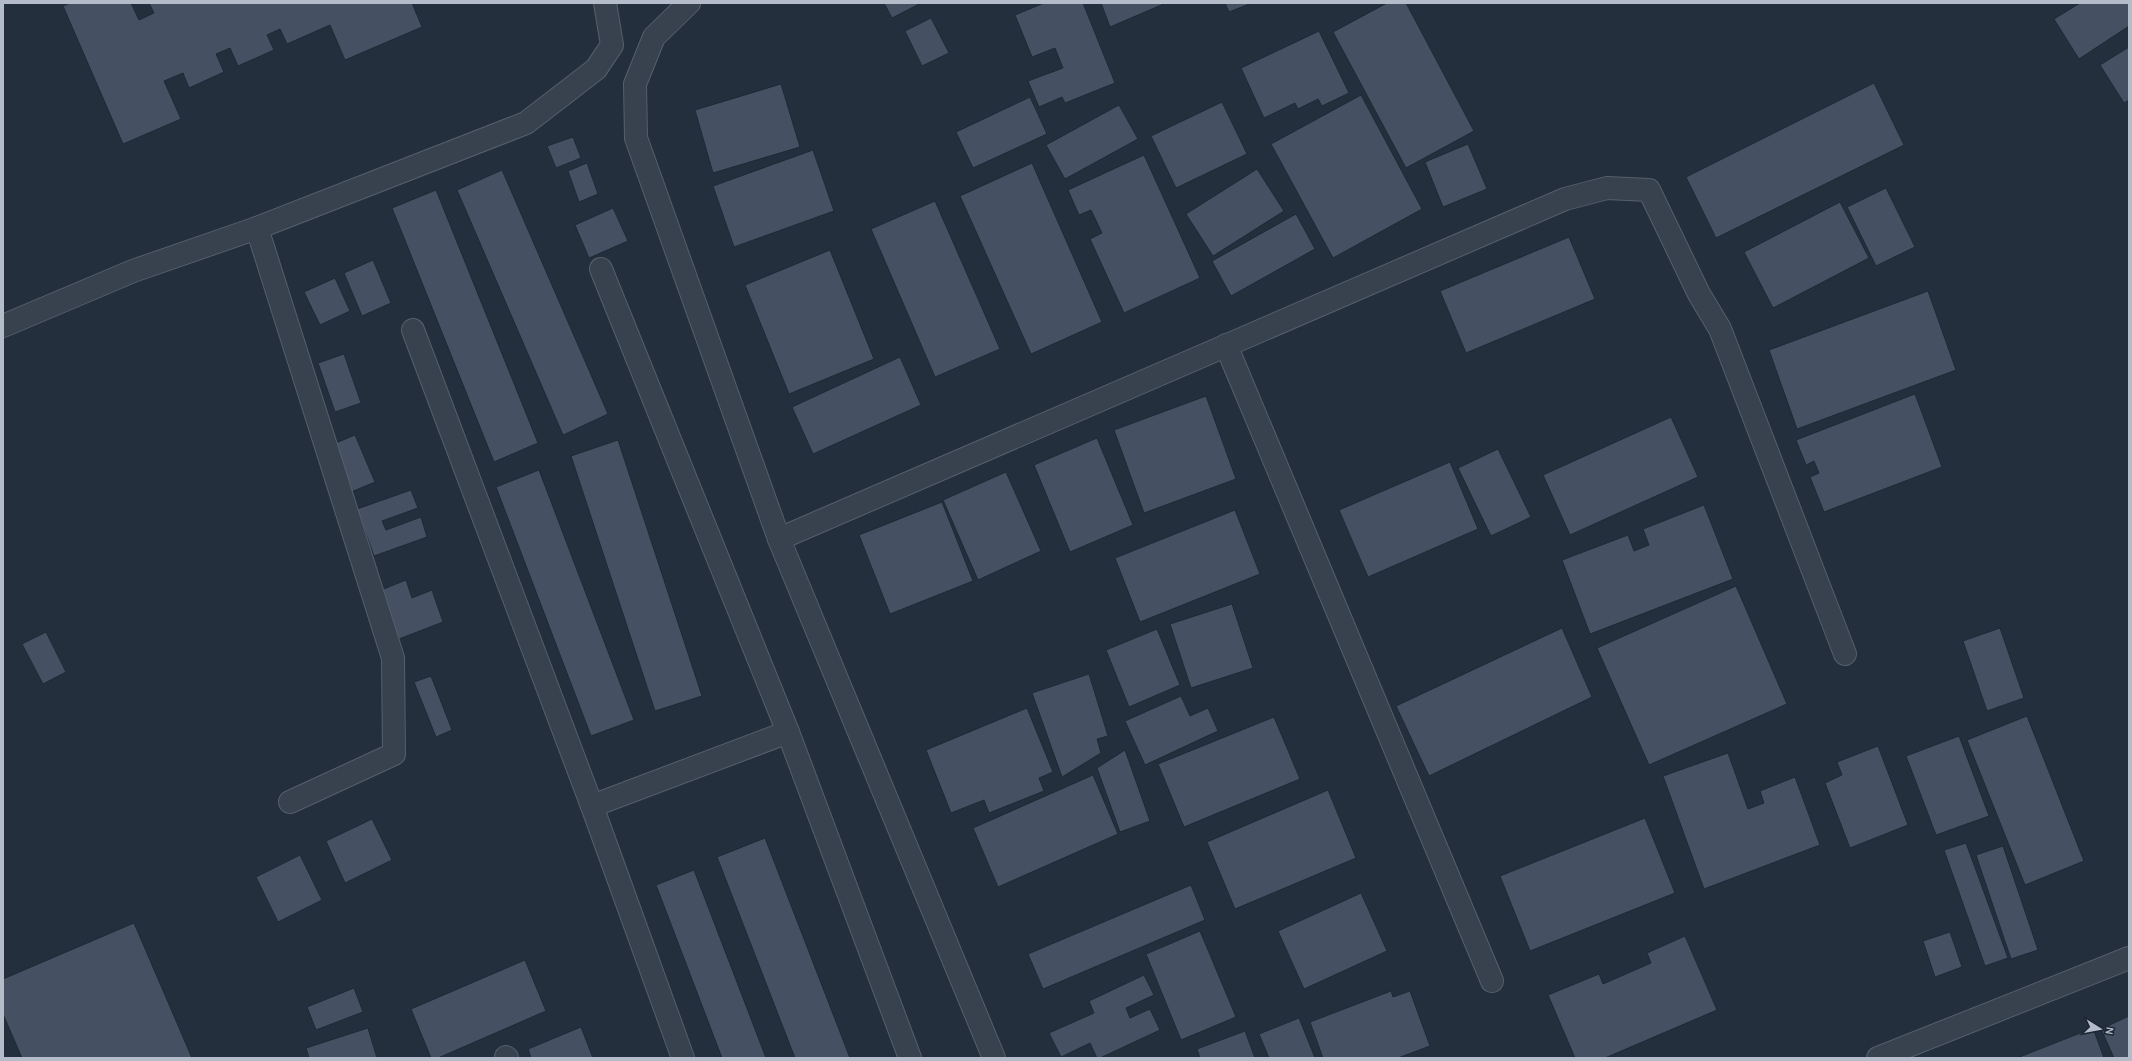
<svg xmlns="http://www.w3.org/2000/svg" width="2132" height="1061" font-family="Karla,sans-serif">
<rect width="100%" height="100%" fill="#242f3e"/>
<!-- building -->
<g fill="#455162" stroke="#1f2835">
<path d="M70,3h61l8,17 15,-7 -5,-10h263l10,24 -77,33 -15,-35 -43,19 -7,-15 -13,6 7,15 -36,16 -8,-18 -14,6 8,18 -35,16 -6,-15 -19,8 17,38 -58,25 -60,-138z"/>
<path d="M884,3h37l-29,15z"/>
<path d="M1044,3h39l32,80 -50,20 -3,-6 -23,10 -11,-26 35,-13 -8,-20 -23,9 -17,-42z"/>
<path d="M1101,3h65l-56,24z"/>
<path d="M1225,3h27l-23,9z"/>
<path d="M1387,3h19l68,128 -68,37 -73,-136z"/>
<path d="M2080,3h49v23l-50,33 -25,-40z"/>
<path d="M931,18l18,35 -27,13 -17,-35z"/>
<path d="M1319,31l30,62 -27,13 -4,-7 -20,10 -3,-6 -31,15 -23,-50z"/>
<path d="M2129,47v53l-5,3 -24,-38z"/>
<path d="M1874,83l30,62 -188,93 -30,-61z"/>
<path d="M781,84l19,63 -87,26 -18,-63z"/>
<path d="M1361,95l61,114 -89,49 -62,-114z"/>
<path d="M1030,97l17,37 -74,34 -17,-36z"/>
<path d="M1222,102l25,52 -71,34 -25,-52z"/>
<path d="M1119,105l19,34 -73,40 -19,-34z"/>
<path d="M573,137l8,21 -25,10 -9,-22z"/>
<path d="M1468,144l19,45 -44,18 -18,-45z"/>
<path d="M813,150l21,61 -100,36 -21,-61z"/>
<path d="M1144,155l56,123 -76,35 -34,-74 12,-6 -11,-23 -12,5 -11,-25z"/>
<path d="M587,163l11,31 -19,8 -11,-31z"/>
<path d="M1032,163l70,159 -71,32 -71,-158z"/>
<path d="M1257,169l27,42 -71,45 -27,-42z"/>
<path d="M502,170l106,244 -45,21 -106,-245z"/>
<path d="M1886,188l29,59 -39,19 -29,-59z"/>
<path d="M436,190l102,253 -44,19 -102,-254z"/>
<path d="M935,201l65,148 -65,28 -64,-148z"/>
<path d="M1840,202l29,56 -96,50 -29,-56z"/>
<path d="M613,208l15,33 -39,17 -14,-33z"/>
<path d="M1296,214l19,35 -84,47 -19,-35z"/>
<path d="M1569,237l26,62 -129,54 -26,-62z"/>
<path d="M830,250l44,109 -85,35 -44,-109z"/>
<path d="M373,260l18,43 -29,13 -18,-43z"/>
<path d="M335,278l15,33 -30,14 -16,-33z"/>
<path d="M1928,291l28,79 -159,59 -28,-79z"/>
<path d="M344,354l17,49 -26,9 -17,-49z"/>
<path d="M900,357l21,48 -108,49 -21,-47z"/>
<path d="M1915,394l27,73 -118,45 -14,-35 9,-4 -5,-12 -8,4 -10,-25z"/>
<path d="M1206,396l30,83 -92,34 -30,-83z"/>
<path d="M1671,417l27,60 -128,58 -27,-60z"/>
<path d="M355,435l20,47 -24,10 -20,-47z"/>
<path d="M1097,438l36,87 -63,27 -36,-87z"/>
<path d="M618,440l84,256 -47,15 -84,-255z"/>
<path d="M1498,449l33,68 -40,19 -33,-68z"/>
<path d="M1450,462l28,67 -110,48 -29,-67z"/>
<path d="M539,470l95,250 -43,16 -95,-249z"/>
<path d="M1006,472l35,79 -63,29 -35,-80z"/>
<path d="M411,490l7,18 -36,13 4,9 35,-13 6,20 -53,19 -17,-47z"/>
<path d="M942,502l31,79 -83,33 -31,-79z"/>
<path d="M1704,505l29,74 -143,55 -28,-74 66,-25 6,16 15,-6 -6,-16z"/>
<path d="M1235,510l25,64 -120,48 -25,-64z"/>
<path d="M406,580l6,18 20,-8 11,32 -44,17 -18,-49z"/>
<path d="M1736,586l51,118 -138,61 -52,-117z"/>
<path d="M1232,604l21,64 -62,20 -21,-64z"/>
<path d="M1562,628l30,69 -163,79 -33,-70z"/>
<path d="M2000,628l24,70 -37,13 -24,-70z"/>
<path d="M1157,629l23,56 -51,22 -23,-57z"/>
<path d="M46,632l20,40 -23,12 -21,-40z"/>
<path d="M1089,674l19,62 -11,3 4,14 -39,24 -30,-84z"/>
<path d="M431,676l21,54 -16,7 -22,-55z"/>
<path d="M1181,696l9,20 18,-8 10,23 -73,34 -20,-44z"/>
<path d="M1027,708l26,64 -14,6 5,13 -55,22 -5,-13 -33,13 -25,-63z"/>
<path d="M2027,716l57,145 -59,24 -58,-145z"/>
<path d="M1274,717l26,62 -116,48 -26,-63z"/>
<path d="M1959,736l30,80 -53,19 -30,-79z"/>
<path d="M1878,746l30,79 -58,23 -25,-65 17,-8 -5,-13z"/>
<path d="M1125,750l25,71 -30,11 -23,-64z"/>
<path d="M1728,753l20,56 16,-6 -4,-12 35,-14 25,68 -116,44 -41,-113z"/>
<path d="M1093,775l25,59 -120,53 -25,-59z"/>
<path d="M1328,790l28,68 -121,51 -28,-67z"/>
<path d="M1645,818l30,75 -145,58 -30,-75z"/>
<path d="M372,819l20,41 -47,23 -19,-42z"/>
<path d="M765,838l85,220h-55l-78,-201z"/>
<path d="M1966,843l42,115 -23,8 -41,-116z"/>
<path d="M2003,846l35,104 -27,9 -35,-104z"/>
<path d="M300,855l22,45 -44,22 -22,-45z"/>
<path d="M694,870l72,188h-44l-66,-173z"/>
<path d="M1191,885l14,35 -162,69 -15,-35z"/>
<path d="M1361,893l26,58 -83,38 -26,-58z"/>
<path d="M134,923l58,135h-170l-19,-44v-35z"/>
<path d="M1200,931l36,86 -55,23 -35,-86z"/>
<path d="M1950,932l12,35 -27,10 -12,-36z"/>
<path d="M1685,936l32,74 -112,48h-30l-27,-63 51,-21 4,10 48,-21 -4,-10z"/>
<path d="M525,960l21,51 -108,47h-7l-20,-49z"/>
<path d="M1144,975l10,20 -28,13 4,10 20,-9 10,21 -60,28h-3l-7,-15 -29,14 -12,-24 45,-20 -5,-12z"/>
<path d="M354,988l9,24 -47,18 -9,-23z"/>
<path d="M1391,991l2,6 17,-6 20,55 -32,12h-75l-13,-36z"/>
<path d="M2129,1016v42h-15l-13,-29z"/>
<path d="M1299,1018l16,40h-46l-10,-24z"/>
<path d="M581,1027l12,31h-62l-3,-9z"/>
<path d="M368,1028l9,30h-68l-3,-10z"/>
<path d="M2093,1028l11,30h-87z"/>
<path d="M1245,1031l10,27h-55l-3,-9z"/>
</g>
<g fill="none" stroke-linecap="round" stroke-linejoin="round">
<defs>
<g id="minor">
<path d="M689,3l-35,34 -19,47 1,54 143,401 215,519"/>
<path d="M257,228l136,430 1,96 -104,48"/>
<path d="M601,269l187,463 122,326"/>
<path d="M3,326l130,-55 124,-43 269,-105 70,-54 16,-24 -7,-42"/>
<path d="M413,330l179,476 91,252"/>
<path d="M1226,345l266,636"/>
<path d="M779,539l786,-340 42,-11 42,2 50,104 21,35 125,325"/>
<path d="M592,806l196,-74"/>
<path d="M506,1057l1,1"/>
<path d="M1878,1058l251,-100"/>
</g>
</defs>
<!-- minor casing -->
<use href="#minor" stroke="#565f6c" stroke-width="24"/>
<!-- minor -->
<use href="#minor" stroke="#38414e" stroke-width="22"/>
</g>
<!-- border -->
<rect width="2132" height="1061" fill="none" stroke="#b4bcc9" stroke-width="8"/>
<!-- north arrow -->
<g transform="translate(2100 1029) rotate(101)" stroke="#1d2633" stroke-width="3" paint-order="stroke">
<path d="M0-3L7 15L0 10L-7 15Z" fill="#b4bcc9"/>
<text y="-6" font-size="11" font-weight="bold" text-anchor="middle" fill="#b4bcc9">N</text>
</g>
</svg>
